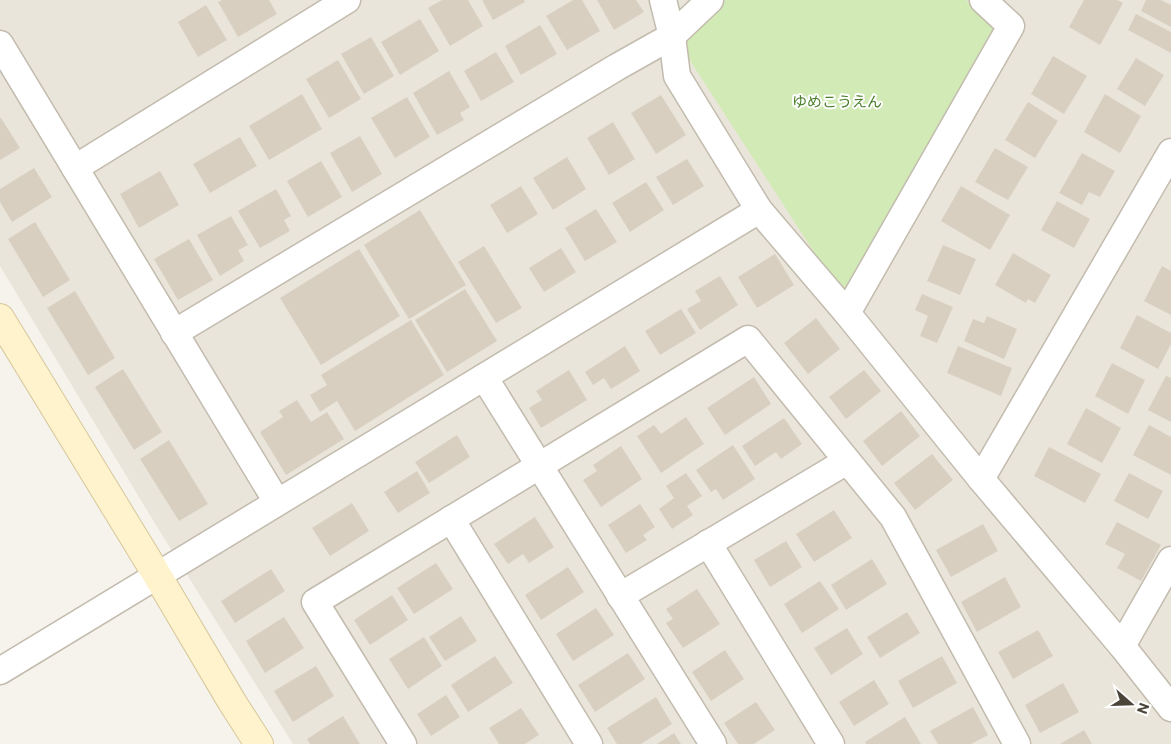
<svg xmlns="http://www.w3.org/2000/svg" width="1171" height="744" font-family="Commissioner,'Noto Sans JP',sans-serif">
<rect width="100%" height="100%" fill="#f6f3ec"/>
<!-- residential -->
<path fill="#eae5da" d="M0,0h1171v744h-878l-139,-222 -154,-256z"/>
<!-- green -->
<path fill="#d2eab5" d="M725,0h241l29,27 -152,270 -165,-255z"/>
<!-- building -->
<g fill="#d8cfc1">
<path d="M222,0h47l8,14 -39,23 -20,-35z"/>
<path d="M442,0h26l15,26 -33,20 -22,-38z"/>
<path d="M482,0h42l1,2 -32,18z"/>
<path d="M573,0h9l18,31 -33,19 -21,-34z"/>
<path d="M597,0h39l8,12 -30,18z"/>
<path d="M1084,0h33l6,3 -23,42 -31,-18z"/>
<path d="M1146,0h15l10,5v22l-30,-16z"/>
<path d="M206,5l21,35 -29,17 -20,-35z"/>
<path d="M1136,14l35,18v21l-43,-23z"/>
<path d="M420,19l19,32 -39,24 -19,-33z"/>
<path d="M540,25l17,29 -36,21 -16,-29z"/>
<path d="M371,37l23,39 -30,18 -23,-40z"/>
<path d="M496,52l18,30 -33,19 -17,-30z"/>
<path d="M1053,56l34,20 -23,38 -33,-20z"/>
<path d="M1136,58l28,17 -19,31 -28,-17z"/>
<path d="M338,60l23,39 -32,19 -23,-39z"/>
<path d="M449,71l21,36 -10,6 4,7 -27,15 -24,-42z"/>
<path d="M302,94l20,35 -53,31 -20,-34z"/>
<path d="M1105,94l36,22 -21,37 -36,-21z"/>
<path d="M661,95l25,40 -30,19 -25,-41z"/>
<path d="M407,97l23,40 -35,21 -24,-40z"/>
<path d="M1028,102l30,19 -23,37 -30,-18z"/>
<path d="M0,118h1l19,30 -20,12z"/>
<path d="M613,122l22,37 -26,16 -22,-37z"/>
<path d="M360,136l22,38 -30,18 -22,-39z"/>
<path d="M240,137l17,29 -47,27 -17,-29z"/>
<path d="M995,148l33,19 -20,33 -33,-18z"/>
<path d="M1082,153l33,18 -15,26 -11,-5 -7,13 -23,-12z"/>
<path d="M567,157l19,32 -33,21 -20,-32z"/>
<path d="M687,159l17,27 -31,19 -17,-28z"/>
<path d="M321,161l21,36 -34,20 -21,-36z"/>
<path d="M34,168l18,29 -40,25 -12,-20v-13z"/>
<path d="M160,171l19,34 -40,23 -19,-34z"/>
<path d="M646,182l18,28 -34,22 -18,-29z"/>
<path d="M521,186l17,28 -31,19 -17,-28z"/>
<path d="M961,186l49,29 -20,35 -49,-29z"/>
<path d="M276,189l15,27 -7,4 6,11 -30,17 -22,-37z"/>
<path d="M1057,201l33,18 -16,29 -33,-18z"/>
<path d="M596,209l21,33 -32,19 -20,-33z"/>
<path d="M420,210l46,75 -57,34 -45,-74z"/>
<path d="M231,216l17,29 -10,5 6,11 -24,15 -23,-41z"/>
<path d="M35,222l35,58 -27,17 -35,-58z"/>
<path d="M189,239l24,41 -35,20 -24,-41z"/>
<path d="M943,245l33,14 -16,36 -33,-14z"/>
<path d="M484,246l38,62 -26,15 -38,-61z"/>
<path d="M561,248l15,24 -32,20 -15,-24z"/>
<path d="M359,249l41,67 -79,49 -41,-67z"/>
<path d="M1013,253l38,22 -16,28 -7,-4 -2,4 -31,-18z"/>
<path d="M775,254l19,31 -37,23 -19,-31z"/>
<path d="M1162,266l9,5v44l-27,-14z"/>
<path d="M720,276l18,29 -38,25 -13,-21 14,-8 -6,-10z"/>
<path d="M465,289l32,52 -50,31 -32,-52z"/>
<path d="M75,291l40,67 -27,17 -41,-67z"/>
<path d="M922,294l31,13 -16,36 -17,-7 8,-20 -13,-6z"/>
<path d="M681,309l15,24 -36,22 -15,-24z"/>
<path d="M1137,315l34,18v11l-13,25 -38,-21z"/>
<path d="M987,316l30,13 -13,30 -40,-18 9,-22 11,4z"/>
<path d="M816,318l24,31 -32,25 -24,-31z"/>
<path d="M411,320l33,55 -89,56 -18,-30 -17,11 -10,-17 17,-10 -6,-10z"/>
<path d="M625,346l15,25 -29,18 -7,-11 -11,7 -8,-13z"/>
<path d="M958,346l54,22 -11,28 -54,-23z"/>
<path d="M1112,363l33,17 -17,34 -33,-18z"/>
<path d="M123,369l39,63 -28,18 -39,-63z"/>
<path d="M569,370l18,30 -46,28 -12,-20 13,-8 -6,-9z"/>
<path d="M864,370l17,21 -35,28 -17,-22z"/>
<path d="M1166,376l5,2v44l-23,-12z"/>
<path d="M754,377l17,27 -46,31 -18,-27z"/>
<path d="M297,400l14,22 16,-10 17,27 -58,36 -26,-43 23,-15 -4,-6z"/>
<path d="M1086,408l35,20 -19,35 -35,-19z"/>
<path d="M901,411l19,25 -38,30 -19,-25z"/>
<path d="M686,417l18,27 -43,29 -24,-37 17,-11 7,9z"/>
<path d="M784,418l18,26 -21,15 -5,-7 -21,14 -13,-20z"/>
<path d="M1149,425l22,12v38l-38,-20z"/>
<path d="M457,435l13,22 -41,26 -14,-21z"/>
<path d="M169,440l39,64 -29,17 -39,-62z"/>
<path d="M733,445l22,34 -32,21 -7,-11 -5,3 -15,-22z"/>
<path d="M621,446l21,33 -41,28 -18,-27 14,-9 -4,-6z"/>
<path d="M1049,447l52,27 -16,29 -51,-27z"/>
<path d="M932,454l21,26 -38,30 -21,-27z"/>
<path d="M417,471l13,22 -32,20 -14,-21z"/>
<path d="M686,473l16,23 -15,10 6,9 -21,14 -13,-20 15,-11 -8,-12z"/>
<path d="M1129,473l34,18 -15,28 -34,-18z"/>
<path d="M352,503l17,28 -39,25 -18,-28z"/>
<path d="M640,504l15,23 -12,8 4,5 -21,13 -18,-28z"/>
<path d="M834,510l18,28 -38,24 -18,-28z"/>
<path d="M535,517l19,30 -25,16 -6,-9 -15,10 -14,-20z"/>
<path d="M1117,522l44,23 -20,36 -24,-13 8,-14 -20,-10z"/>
<path d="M983,524l15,27 -47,26 -15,-27z"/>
<path d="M786,541l16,26 -32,20 -16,-27z"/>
<path d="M872,559l15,25 -41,26 -15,-25z"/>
<path d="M436,563l17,26 -39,25 -17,-26z"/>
<path d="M568,567l16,25 -43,28 -16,-25z"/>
<path d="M271,569l14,22 -50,32 -14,-22z"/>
<path d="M1005,577l16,30 -44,25 -16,-30z"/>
<path d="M820,581l19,28 -37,24 -18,-29z"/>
<path d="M697,589l23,35 -37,24 -17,-25 7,-4 -7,-10z"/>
<path d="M392,595l16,25 -38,25 -16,-25z"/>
<path d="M596,608l18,27 -41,26 -17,-27z"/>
<path d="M907,612l13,21 -40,25 -13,-21z"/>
<path d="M461,616l16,25 -32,20 -16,-24z"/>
<path d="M284,617l20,31 -39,25 -19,-32z"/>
<path d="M847,628l16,26 -32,21 -17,-27z"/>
<path d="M1038,630l15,26 -40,23 -15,-27z"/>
<path d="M424,637l18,29 -34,23 -19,-30z"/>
<path d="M725,650l19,29 -33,22 -19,-29z"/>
<path d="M628,653l17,26 -50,33 -17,-27z"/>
<path d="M495,656l18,27 -45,29 -17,-27z"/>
<path d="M942,656l15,27 -44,25 -15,-27z"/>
<path d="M316,666l18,30 -41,26 -19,-31z"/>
<path d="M874,680l15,24 -35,22 -15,-24z"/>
<path d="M1063,683l16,29 -39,21 -15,-28z"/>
<path d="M446,695l14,22 -29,19 -14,-22z"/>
<path d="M656,697l16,27 -31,20h-24l-10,-16z"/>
<path d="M756,702l19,28 -21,14h-16l-14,-21z"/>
<path d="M973,707l15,28 -17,9h-33l-8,-13z"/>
<path d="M521,708l18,27 -14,9h-26l-10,-16z"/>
<path d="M343,716l17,28h-50l-3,-5z"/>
<path d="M905,717l16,27h-55l-1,-2z"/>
<path d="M1084,730l8,14h-32z"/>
<path d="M674,733l7,11h-24z"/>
</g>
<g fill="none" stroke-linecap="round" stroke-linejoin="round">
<defs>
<g id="street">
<path d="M663,0l9,36 5,40 82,134 88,103 134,166 141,167 49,62"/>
<path d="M0,44l277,458"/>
<path d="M75,168l272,-168"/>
<path d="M847,313l164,-287 -28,-26"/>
<path d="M174,333l443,-266 55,-31 38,-36"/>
<path d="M484,377l229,367"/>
<path d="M981,479l190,-327"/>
<path d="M451,519l138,225"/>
<path d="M708,543l123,201"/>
<path d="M620,596l227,-135"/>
<path d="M1122,646l49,-86"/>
<path d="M0,671l759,-461"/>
<path d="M403,744l-88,-142 433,-263 145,178 124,227"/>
</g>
<path id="secondary" d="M0,318l157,257 75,127 27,42"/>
</defs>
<!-- street casing -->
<use href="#street" stroke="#c2bbae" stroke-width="29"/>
<!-- secondary casing -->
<use href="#secondary" stroke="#d6c79b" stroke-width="30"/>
<!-- street -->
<use href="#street" stroke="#fff" stroke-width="26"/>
<!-- secondary -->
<use href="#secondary" stroke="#fff3cd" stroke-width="28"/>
</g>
<g text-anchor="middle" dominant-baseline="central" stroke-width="4" stroke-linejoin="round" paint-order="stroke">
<!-- park labels -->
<g font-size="15" fill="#4a7f2a" stroke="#fff">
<text x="837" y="101">ゆめこうえん</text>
</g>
</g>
<!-- north arrow -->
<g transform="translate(1131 704) rotate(110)" stroke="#ffffff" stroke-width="4" paint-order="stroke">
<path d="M0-4L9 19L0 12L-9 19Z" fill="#4b4439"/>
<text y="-8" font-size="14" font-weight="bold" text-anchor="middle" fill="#4b4439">N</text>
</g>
</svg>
